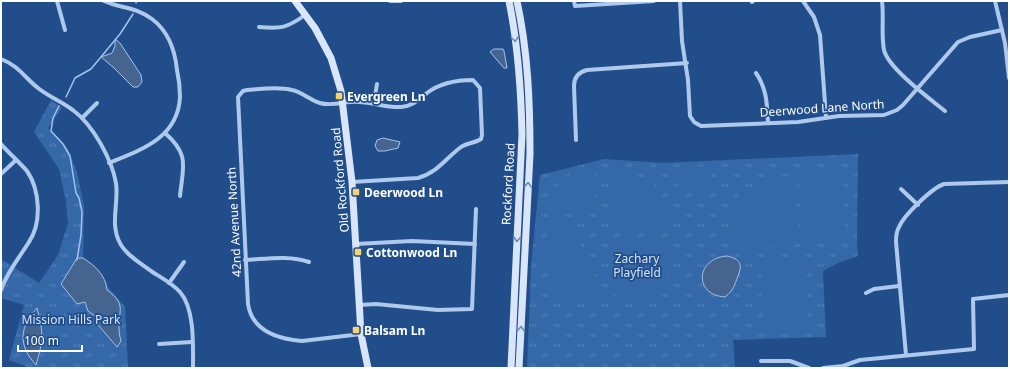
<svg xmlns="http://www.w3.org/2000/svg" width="1010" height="369" font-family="'Noto Sans',sans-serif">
<defs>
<pattern id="grass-tufts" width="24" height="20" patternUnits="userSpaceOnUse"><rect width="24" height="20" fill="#3568a8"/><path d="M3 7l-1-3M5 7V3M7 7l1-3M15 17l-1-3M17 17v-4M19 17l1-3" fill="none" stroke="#537fb5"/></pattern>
</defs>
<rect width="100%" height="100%" fill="#214e8b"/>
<!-- grass -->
<g fill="url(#grass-tufts)">
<path d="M51,100l11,8 -14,20 20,21 9,23 7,34 -1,52 42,49 3,61h-98l-21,-8 15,-55 -23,-7v-39l38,24 19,-28 10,-32 -2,-22 -7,-32 -25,-37z"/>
<path d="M858,154l-1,90 1,12 -20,7 -15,8 3,66 -93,3 2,28h-208l4,-102 9,-91 64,-16 59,4z"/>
</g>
<!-- pitch -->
<g fill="#3568a8">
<path d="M593,166l3,41 -3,3 -40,2 6,-28 17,-14z"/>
<path d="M842,168l3,72 -43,1 -3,-71z"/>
<path d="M608,172l25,1 21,12 14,20 5,24 -59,3 -3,-2z"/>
<path d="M709,173l3,3 1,9 -5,5h-25l-4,-2v-12l2,-2z"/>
<path d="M795,175l3,66 -3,4 -65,3 -1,-29 11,-26 28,-15z"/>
<path d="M568,216l16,36 -2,5 -36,15 -5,-18 4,-17 11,-15z"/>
<path d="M674,241l-2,27 -12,20 -21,14 -23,4 -3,-61z"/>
<path d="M806,260l2,71 -44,1 -3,-71z"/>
<path d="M586,262l3,2 15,37 -17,4 -16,-4 -12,-8 -9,-15z"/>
</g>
<!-- water -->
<g fill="#456490" stroke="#a2c3ec">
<path d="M115,39l5,4 21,32 1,7 -4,5h-5l-19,-19 -13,-11 11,-4 3,-7z"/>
<path d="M494,49h9l1,2 3,17h-3l-14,-16z"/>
<path d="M383,138l17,4 -2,6 -13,3h-7l-3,-5 2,-6z"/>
<path d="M727,256c13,3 16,8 11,20 -4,10 -4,14 -13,21 -32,-2 -29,-39 2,-41z"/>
<path d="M77,258h6c11,7 23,17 24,32 19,14 12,19 12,38 0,5 1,9 2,13l-4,6 -18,-21 -4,-10 -7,-5 -3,-9 -8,2 -16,-20z"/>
<path d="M37,308c7,24 6,34 -1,57 -18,-20 -17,-37 1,-57z"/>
</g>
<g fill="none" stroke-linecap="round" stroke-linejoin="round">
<!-- stream -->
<g stroke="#a2c3ec" stroke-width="1.5">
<path d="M136,3l1,-2"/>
<path d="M66,97l9,-19 16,-9 29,-35 13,-20"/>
<path d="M59,106l-6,12 -2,13 12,13 7,12 6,37 3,5 3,14 -1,23 -4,25"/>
</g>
<!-- street -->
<g stroke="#aec9eb" stroke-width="4">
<path d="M57,1l8,29"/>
<path d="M104,1c18,8 30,5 48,18 16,12 23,31 25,51 2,9 3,18 3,27 -2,41 -39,53 -71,66"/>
<path d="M390,1h11"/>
<path d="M574,1l1,5 79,-5"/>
<path d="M680,1l2,40 6,39 2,36 4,6 7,4 97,-4 41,-6 45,-1 13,-5 6,-5 55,-63 12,-5 32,-7"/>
<path d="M803,1l11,16 6,18 6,82"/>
<path d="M882,1c2,16 -1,33 2,49 4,18 46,49 61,61"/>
<path d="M995,1l10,42 4,35"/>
<path d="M752,2l1,-1"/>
<path d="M259,27c22,2 28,1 46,-12"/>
<path d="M1,59c18,7 23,18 37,29 11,9 25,14 36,23 19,14 38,49 42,72 3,21 -7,42 5,62 7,11 19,18 30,26 9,6 21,12 29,21 15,17 13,54 13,76"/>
<path d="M756,73c11,16 11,31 12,50"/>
<path d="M374,103l3,-19"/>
<path d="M82,118l15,-15"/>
<path d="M165,133c25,22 18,33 15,63"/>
<path d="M576,140l-2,-54c0,-9 5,-14 13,-16l100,-7"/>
<path d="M1,144c8,9 18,18 26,27 13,19 15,52 2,71 -10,16 -22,30 -28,48"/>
<path d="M1,174l15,-14"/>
<path d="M352,182l66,-4c19,-5 28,-20 43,-31 6,-4 14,-4 20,-8l1,-4 -2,-47 -7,-8c-16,0 -33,3 -46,13 -9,7 -14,13 -26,14 -17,1 -33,-7 -51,-5 -10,1 -20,4 -30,1 -10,-3 -18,-11 -28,-13 -14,-4 -31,-1 -45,0l-4,1 -5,6 10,207c4,27 30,35 54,37l59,-7"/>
<path d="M901,189l17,16"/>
<path d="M356,244l56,-3 63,3"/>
<path d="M245,260c21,-1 44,-5 64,2"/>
<path d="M169,283l15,-21"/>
<path d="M866,293l8,-4 25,-3"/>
<path d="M359,305l17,-1 62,6 34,-1 4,-100"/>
<path d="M159,344l33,-2"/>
<path d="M906,355l-10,-113c0,-5 0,-10 3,-15 5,-12 33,-39 45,-43l65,-2"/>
<path d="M761,361h29l19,7"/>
<path d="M823,368l20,-2 17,-6 114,-11 -1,-50 36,-4"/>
</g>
<!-- secondary -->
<g stroke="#d9e6f9" stroke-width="7">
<path d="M295,1l20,27 16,30 10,33 11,91 9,152 7,34"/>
<path d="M509,1c9,44 12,88 13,133l-11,234"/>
<path d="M517,1c11,51 13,101 13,153l-11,214"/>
</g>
</g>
<!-- one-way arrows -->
<defs><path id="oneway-chevron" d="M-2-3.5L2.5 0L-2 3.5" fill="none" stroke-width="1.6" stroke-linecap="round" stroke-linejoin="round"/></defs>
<g stroke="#6b8bb7">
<use href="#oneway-chevron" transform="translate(515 39) rotate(82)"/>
<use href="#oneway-chevron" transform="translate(528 185) rotate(-88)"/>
<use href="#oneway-chevron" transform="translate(517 239) rotate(93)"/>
<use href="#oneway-chevron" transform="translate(521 329) rotate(-87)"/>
</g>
<!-- markers -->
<g fill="#f8d26f" stroke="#214e8b" stroke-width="1.5">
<rect x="335" y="92" width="8" height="8" rx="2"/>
<rect x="352" y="188" width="8" height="8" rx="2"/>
<rect x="354" y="248" width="8" height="8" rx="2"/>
<rect x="352" y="326" width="8" height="8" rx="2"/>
</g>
<g text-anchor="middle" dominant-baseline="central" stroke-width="3.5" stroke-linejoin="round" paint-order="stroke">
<!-- poi labels -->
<g font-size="12" font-weight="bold" fill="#fff" stroke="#214e8b" text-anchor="start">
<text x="347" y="96">Evergreen Ln</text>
<text x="364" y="192">Deerwood Ln</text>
<text x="366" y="252">Cottonwood Ln</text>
<text x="364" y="330">Balsam Ln</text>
</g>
<!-- street labels -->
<g font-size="12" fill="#fff" stroke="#214e8b">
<text transform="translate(822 108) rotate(-4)">Deerwood Lane North</text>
<text transform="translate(340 180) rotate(-95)">Old Rockford Road</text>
<text transform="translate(508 184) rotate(-87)">Rockford Road</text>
<text transform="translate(234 222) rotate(-93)">42nd Avenue North</text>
</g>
<!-- park labels -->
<g font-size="12" fill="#d3e3f8" stroke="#214e8b">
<text x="637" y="258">Zachary<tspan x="637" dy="14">Playfield</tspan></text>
<text x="71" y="319">Mission Hills Park</text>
</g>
</g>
<!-- border -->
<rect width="1010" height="369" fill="none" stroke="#ffffff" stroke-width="4"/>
<!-- scale -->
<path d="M18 345v6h64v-6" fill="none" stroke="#ffffff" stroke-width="2"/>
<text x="24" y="345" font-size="12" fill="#ffffff" stroke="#214e8b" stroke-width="3" paint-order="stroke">100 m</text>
</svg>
